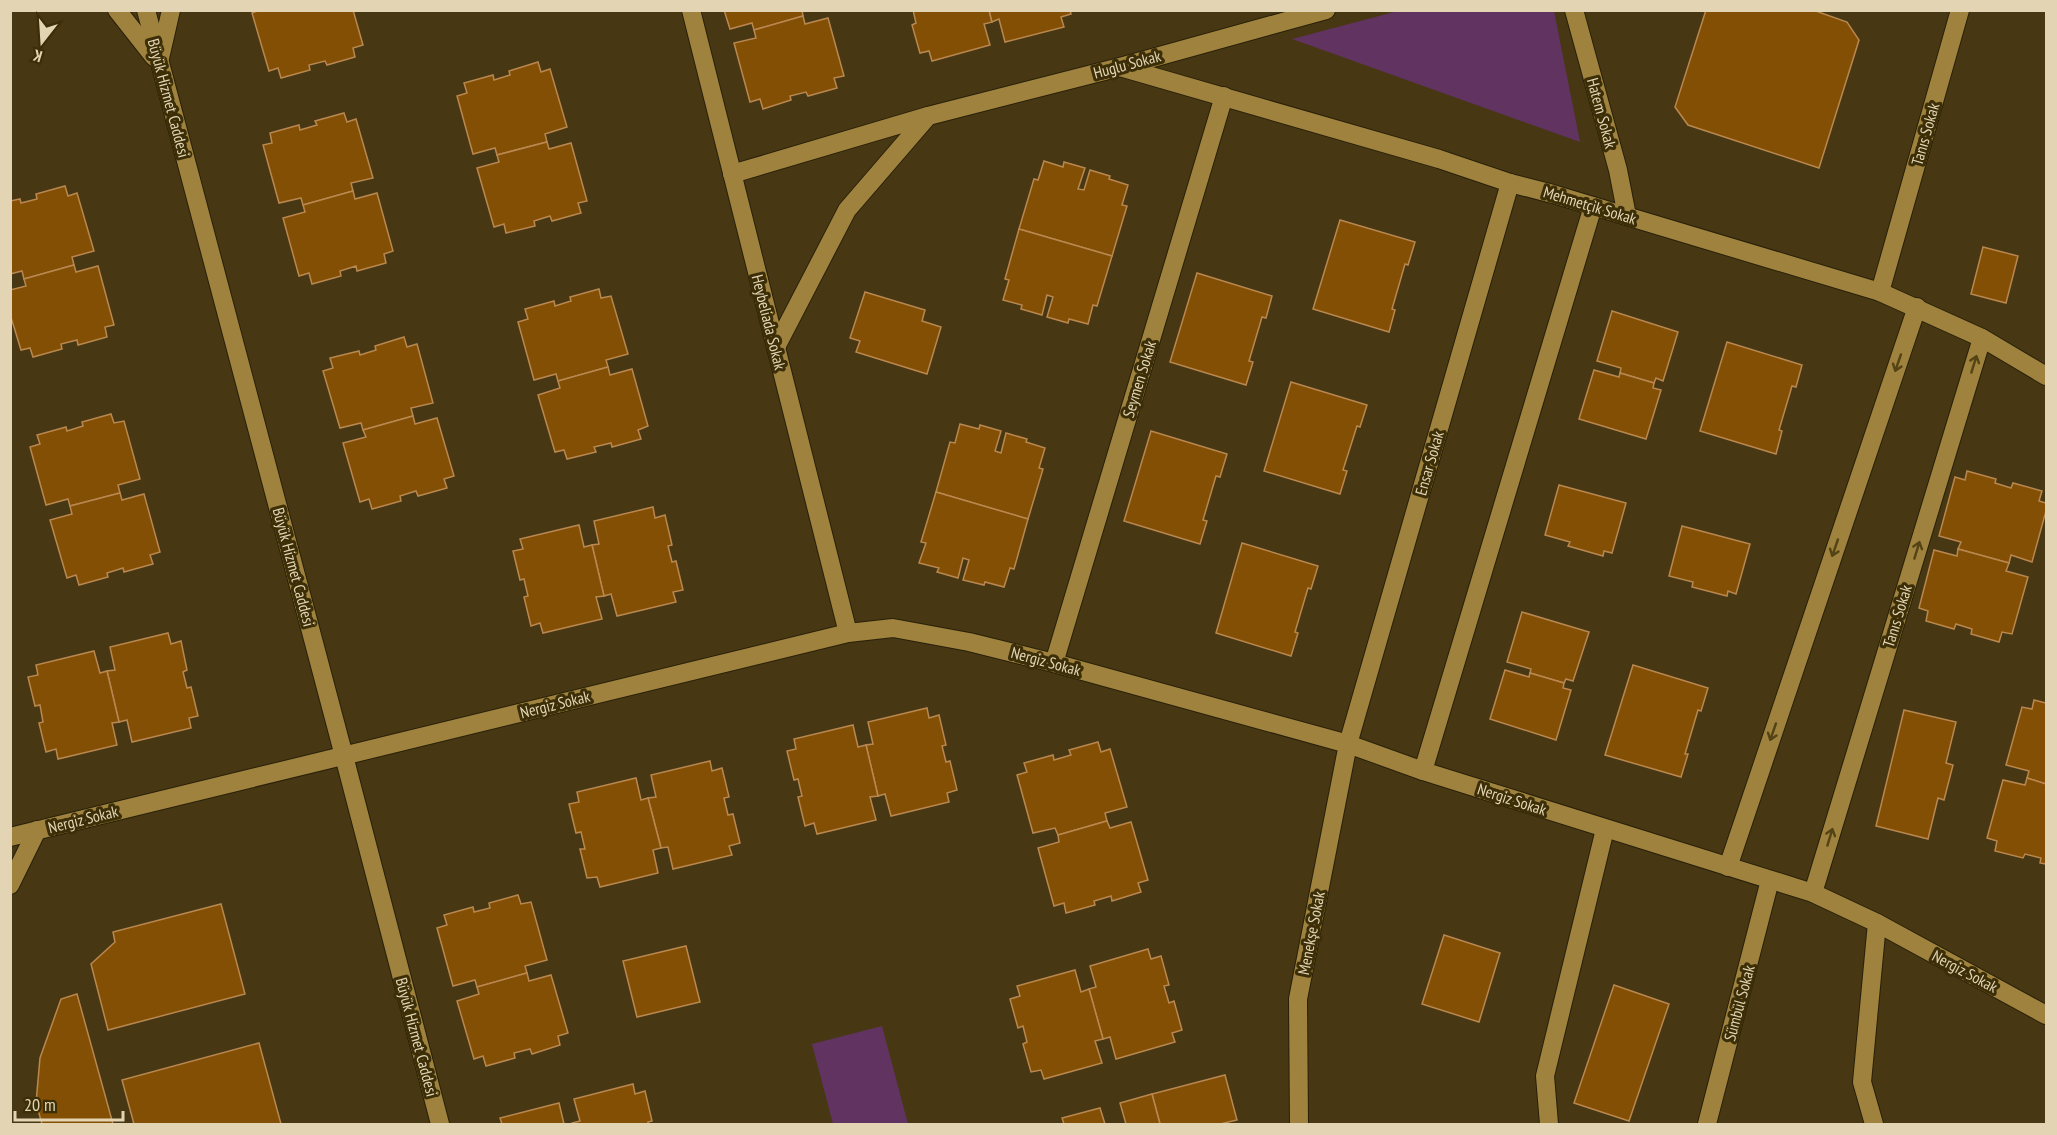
<svg xmlns="http://www.w3.org/2000/svg" width="2057" height="1135" font-family="'PT Sans Narrow',sans-serif">
<rect width="100%" height="100%" fill="#473813"/>
<!-- green -->
<g fill="#603360">
<path d="M1398,11h156l26,131 -288,-103z"/>
<path d="M882,1026l26,98h-75l-21,-80z"/>
</g>
<!-- building -->
<g fill="#834f04" stroke="#b98750" stroke-width="1.5">
<path d="M260,10h93l10,35 -10,3 2,9 -28,8 -2,-4 -16,4 1,5 -29,8 -3,-10 -9,3 -17,-58z"/>
<path d="M724,10h78l1,6 -49,14 -2,-7 -22,6z"/>
<path d="M913,10h76l3,12 -8,2 6,21 -58,16 -3,-10 -9,2 -8,-28 4,-2z"/>
<path d="M989,10h81l1,4 -10,3 3,10 -59,15 -6,-23 -7,3z"/>
<path d="M1706,10h107l34,12 12,18 -40,128 -131,-43 -13,-18z"/>
<path d="M803,16l2,8 23,-6 16,58 -10,2 3,10 -29,8 -2,-4 -16,4 1,4 -28,9 -3,-10 -10,3 -16,-59 22,-5 -2,-8z"/>
<path d="M538,62l3,10 9,-3 17,58 -22,7 2,8 -50,13 -2,-7 -22,6 -16,-58 10,-3 -3,-10 29,-8 1,5 16,-5 -1,-4z"/>
<path d="M344,113l3,9 9,-3 17,59 -22,5 2,8 -50,14 -2,-7 -22,5 -16,-58 9,-2 -2,-10 29,-8 1,5 17,-5 -2,-4z"/>
<path d="M547,142l2,7 22,-6 16,58 -9,2 3,10 -29,8 -2,-5 -16,5 1,5 -29,7 -2,-9 -10,3 -17,-59 22,-6 -2,-7z"/>
<path d="M1044,161l19,6 1,-5 21,6 -7,21 6,1 6,-20 20,6 -1,3 19,6 -6,20 5,1 -15,50 -93,-27 15,-50 4,1z"/>
<path d="M65,186l3,10 9,-3 17,58 -22,6 2,8 -50,14 -2,-8 -12,3v-73l10,-2 1,4 16,-4 -1,-5z"/>
<path d="M353,191l2,8 22,-6 16,58 -9,3 2,9 -29,8 -1,-5 -16,5 1,5 -29,8 -3,-11 -10,3 -16,-58 22,-6 -2,-7z"/>
<path d="M1340,220l75,22 -7,23 -3,-1 -13,45 3,1 -6,22 -76,-23z"/>
<path d="M1019,229l93,27 -15,50 -4,-1 -5,19 -19,-5 -1,4 -21,-6 6,-20 -6,-2 -5,20 -21,-6 1,-4 -19,-5 6,-20 -4,-1z"/>
<path d="M1983,247l35,9 -12,47 -35,-9z"/>
<path d="M74,265l2,7 22,-6 16,59 -9,2 2,10 -29,8 -1,-5 -16,4 1,5 -29,8 -3,-9 -9,2 -11,-36v-24l16,-4 -2,-7z"/>
<path d="M1197,273l75,23 -6,22 -4,-1 -13,44 4,1 -7,23 -76,-23z"/>
<path d="M599,289l2,9 10,-2 17,58 -22,6 2,7 -50,14 -2,-7 -22,6 -16,-58 10,-3 -3,-10 29,-8 1,5 16,-5 -1,-4z"/>
<path d="M865,292l60,18 -3,11 19,6 -14,47 -71,-22 4,-11 -10,-3z"/>
<path d="M1612,311l66,21 -15,49 -7,-3 -2,5 -34,-10 1,-5 -24,-7z"/>
<path d="M404,337l3,10 10,-3 16,59 -22,5 2,8 -50,14 -2,-7 -21,5 -17,-57 10,-3 -3,-10 29,-7 1,4 16,-5 -1,-4z"/>
<path d="M1727,342l75,23 -6,22 -4,-1 -13,44 3,1 -6,23 -76,-23z"/>
<path d="M608,367l2,8 22,-6 16,57 -10,4 3,9 -29,8 -1,-4 -17,4 2,5 -29,7 -3,-9 -9,2 -17,-57 22,-7 -2,-7z"/>
<path d="M1594,370l25,7 1,-4 34,10 -1,5 8,2 -15,49 -67,-20z"/>
<path d="M1291,382l76,23 -7,22 -3,-1 -14,44 4,1 -7,23 -76,-23z"/>
<path d="M111,414l3,9 10,-2 16,58 -22,6 2,8 -50,13 -2,-7 -22,6 -16,-58 10,-3 -3,-9 29,-8 1,4 16,-5 -1,-4z"/>
<path d="M413,416l2,8 22,-6 17,58 -10,3 3,9 -29,8 -2,-5 -16,5 1,5 -29,8 -3,-10 -9,3 -17,-59 23,-6 -3,-7z"/>
<path d="M960,424l19,5 1,-4 21,6 -6,20 6,2 5,-20 21,6 -1,3 19,6 -6,20 4,1 -15,50 -92,-27 14,-50 5,1z"/>
<path d="M1151,431l76,23 -7,23 -4,-1 -13,44 4,1 -7,23 -76,-23z"/>
<path d="M1967,471l29,8 -1,4 16,5 2,-5 29,8 -3,10 7,2v8l-14,51 -21,-7 -2,8 -51,-14 3,-7 -22,-6 16,-59 10,3z"/>
<path d="M1559,485l67,18 -14,50 -8,-2 -1,5 -35,-10 2,-4 -25,-7z"/>
<path d="M936,492l92,27 -14,50 -4,-1 -6,19 -19,-5 -1,3 -21,-5 6,-20 -6,-2 -5,20 -21,-6 2,-4 -20,-5 7,-20 -5,-1z"/>
<path d="M120,493l2,7 22,-6 16,58 -10,3 3,9 -29,8 -1,-4 -16,5 1,4 -29,8 -3,-10 -9,3 -17,-58 22,-6 -2,-8z"/>
<path d="M653,507l2,11 10,-3 7,30 -4,1 4,16 4,-1 7,29 -10,2 3,10 -59,14 -6,-22 -7,2 -12,-51 7,-1 -5,-23z"/>
<path d="M579,525l5,22 8,-2 12,51 -8,1 6,22 -59,14 -3,-10 -9,3 -7,-29 4,-1 -4,-17 -4,1 -7,-29 10,-2 -3,-10z"/>
<path d="M1682,526l68,18 -14,50 -8,-3 -1,5 -35,-9 1,-5 -24,-6z"/>
<path d="M1242,543l76,23 -7,23 -3,-1 -13,44 3,1 -7,23 -75,-23z"/>
<path d="M1958,549l51,14 -3,8 22,6 -16,57 -10,-2 -3,10 -28,-8 1,-5 -16,-5 -2,5 -28,-8 2,-10 -9,-3 15,-58 23,6z"/>
<path d="M1522,612l67,20 -16,49 -7,-2 -2,4 -34,-10 1,-4 -24,-7z"/>
<path d="M168,633l3,11 10,-3 6,29 -4,2 4,16 4,-1 7,29 -9,2 2,10 -59,14 -5,-22 -8,2 -12,-51 8,-1 -5,-23z"/>
<path d="M94,651l6,22 7,-2 12,51 -7,1 5,22 -59,14 -2,-10 -10,3 -7,-29 4,-1 -3,-17 -5,1 -7,-29 10,-2 -2,-10z"/>
<path d="M1633,665l75,23 -7,23 -3,-1 -13,44h3l-7,23 -76,-22z"/>
<path d="M1505,670l24,7 1,-4 34,10 -1,5 8,2 -15,50 -66,-21z"/>
<path d="M2034,700l12,3v81l-19,-6 2,-7 -23,-6 16,-58 10,2z"/>
<path d="M927,708l2,10 10,-3 7,30 -4,1 4,16 4,-1 7,29 -10,3 2,9 -58,14 -6,-22 -7,2 -12,-51 7,-1 -5,-22z"/>
<path d="M1904,710l52,12 -10,41 7,2 -9,35 -6,-2 -10,41 -52,-13z"/>
<path d="M853,725l5,22 8,-2 12,51 -8,1 6,23 -59,14 -3,-11 -9,3 -7,-29 4,-1 -4,-17 -4,1 -7,-29 9,-2 -2,-10z"/>
<path d="M1098,742l3,10 9,-3 17,58 -22,6 2,8 -49,14 -3,-7 -22,5 -16,-58 10,-3 -3,-9 29,-8 1,5 17,-5 -2,-5z"/>
<path d="M710,761l2,10 10,-3 7,29 -5,1 4,17 5,-1 7,29 -11,3 3,9 -59,14 -5,-22 -7,1 -13,-50 8,-1 -5,-22z"/>
<path d="M636,778l5,22 7,-2 13,50 -8,2 5,23 -58,14 -3,-10 -10,1 -7,-29h5l-4,-17 -5,1 -7,-29 10,-2 -2,-10z"/>
<path d="M2027,778l19,6v80l-6,-1 1,-5 -16,-4 -2,4 -28,-7 2,-10 -10,-3 16,-58 22,5z"/>
<path d="M1107,821l3,7 21,-6 17,58 -10,3 3,9 -29,9 -1,-5 -17,5 1,4 -29,8 -2,-10 -10,3 -16,-58 21,-6 -1,-7z"/>
<path d="M518,895l3,9 10,-2 16,58 -22,6 2,7 -50,14 -2,-7 -22,6 -16,-58 10,-3 -3,-10 29,-8 1,5 16,-4 -1,-5z"/>
<path d="M221,904l24,90 -137,36 -17,-66 24,-22 -2,-10z"/>
<path d="M1444,935l56,18 -21,69 -57,-18z"/>
<path d="M686,946l14,56 -63,15 -14,-56z"/>
<path d="M1148,949l3,10 10,-3 8,29 -5,1 5,17 5,-2 8,29 -10,3 3,9 -59,17 -6,-22 -7,2 -14,-50 7,-2 -6,-21z"/>
<path d="M1075,970l6,22 8,-3 14,50 -8,2 7,22 -58,16 -3,-9 -10,2 -8,-28 4,-2 -4,-16 -5,2 -8,-29 10,-3 -3,-10z"/>
<path d="M527,973l2,8 22,-6 17,58 -10,3 2,9 -28,9 -2,-5 -16,4 1,5 -29,8 -3,-10 -9,3 -17,-58 22,-7 -2,-7z"/>
<path d="M1614,985l55,19 -40,117 -55,-18z"/>
<path d="M77,994l36,130h-71l-6,-21 4,-45 21,-59z"/>
<path d="M259,1043l22,81h-147l-12,-44z"/>
<path d="M1225,1075l12,45 -17,4h-60l-8,-30z"/>
<path d="M633,1084l2,10 10,-3 7,30 -4,1v2h-76v-1l8,-2 -6,-22z"/>
<path d="M1152,1094l8,30h-34l-6,-21z"/>
<path d="M559,1103l5,21h-62l-2,-6z"/>
<path d="M1100,1108l5,16h-41l-2,-6z"/>
</g>
<g fill="none" stroke-linecap="round" stroke-linejoin="round">
<defs>
<g id="minor">
<path d="M117,10l37,47"/>
<path d="M146,10l198,746 96,368"/>
<path d="M691,10l157,623"/>
<path d="M1574,10l44,160 9,46"/>
<path d="M160,58l11,-48"/>
<path d="M1120,67l319,92 71,24 43,11 327,98 102,46 64,38"/>
<path d="M732,174l196,-58 192,-49 206,-57"/>
<path d="M1880,292l80,-282"/>
<path d="M776,347l71,-137 81,-94"/>
<path d="M1054,663l170,-567"/>
<path d="M1423,771l170,-565"/>
<path d="M10,837l838,-204 45,-5 76,14 85,21 294,81 75,27 390,122 64,30 169,92"/>
<path d="M1728,867l189,-560"/>
<path d="M10,885l27,-55"/>
<path d="M1813,893l169,-555"/>
<path d="M1299,1124l-1,-125 50,-255 162,-561"/>
<path d="M1549,1124l-4,-48 60,-247"/>
<path d="M1707,1124l63,-244"/>
<path d="M1874,1124l-12,-42 15,-159"/>
</g>
</defs>
<!-- minor casing -->
<use href="#minor" stroke="#29200a" stroke-width="20"/>
<!-- minor -->
<use href="#minor" stroke="#9e823d" stroke-width="18"/>
</g>
<!-- one-way arrows -->
<defs><path id="oneway-shaft" d="M-6 0H5M1.5-3L5.5 0L1.5 3" fill="none" stroke-width="1.6" stroke-linecap="round" stroke-linejoin="round" transform="scale(1.5)"/></defs>
<g stroke="#544314">
<use href="#oneway-shaft" transform="translate(1898 363) rotate(109)"/>
<use href="#oneway-shaft" transform="translate(1974 364) rotate(-73)"/>
<use href="#oneway-shaft" transform="translate(1835 548) rotate(109)"/>
<use href="#oneway-shaft" transform="translate(1917 550) rotate(-73)"/>
<use href="#oneway-shaft" transform="translate(1773 732) rotate(109)"/>
<use href="#oneway-shaft" transform="translate(1830 837) rotate(-73)"/>
</g>
<g text-anchor="middle" dominant-baseline="central" stroke-width="6" stroke-linejoin="round" paint-order="stroke">
<!-- street labels -->
<g font-size="16" fill="#e3d5b3" stroke="#3c2e07">
<text transform="translate(1127 64) rotate(-15)">Huglu Sokak</text>
<text transform="translate(169 98) rotate(75)">Büyük Hizmet Caddesi</text>
<text transform="translate(1602 113) rotate(75)">Hatem Sokak</text>
<text transform="translate(1925 134) rotate(-74)">Tanıs Sokak</text>
<text transform="translate(1590 205) rotate(17)">Mehmetçik Sokak</text>
<text transform="translate(769 322) rotate(76)">Heybeliada Sokak</text>
<text transform="translate(1139 379) rotate(-73)">Seymen Sokak</text>
<text transform="translate(1429 463) rotate(-74)">Ensar Sokak</text>
<text transform="translate(294 567) rotate(75)">Büyük Hizmet Caddesi</text>
<text transform="translate(1897 616) rotate(-73)">Tanıs Sokak</text>
<text transform="translate(1046 661) rotate(15)">Nergiz Sokak</text>
<text transform="translate(555 704) rotate(-14)">Nergiz Sokak</text>
<text transform="translate(1512 799) rotate(18)">Nergiz Sokak</text>
<text transform="translate(83 819) rotate(-14)">Nergiz Sokak</text>
<text transform="translate(1311 933) rotate(-79)">Menekşe Sokak</text>
<text transform="translate(1965 971) rotate(28)">Nergiz Sokak</text>
<text transform="translate(1739 1003) rotate(-75)">Sümbül Sokak</text>
<text transform="translate(417 1037) rotate(75)">Büyük Hizmet Caddesi</text>
</g>
</g>
<!-- border -->
<rect width="2057" height="1135" fill="none" stroke="#e3d5b3" stroke-width="24"/>
<!-- north arrow -->
<g transform="translate(42 42) rotate(197)" stroke="#3c2e07" stroke-width="4.5" paint-order="stroke">
<path d="M0-4.5L10 22L0 15L-10 22Z" fill="#e3d5b3"/>
<text y="-9" font-size="16" font-weight="bold" text-anchor="middle" fill="#e3d5b3">K</text>
</g>
<!-- scale -->
<path d="M15 1111v9h108v-9" fill="none" stroke="#e3d5b3" stroke-width="3"/>
<text x="24" y="1111" font-size="18" fill="#e3d5b3" stroke="#3c2e07" stroke-width="4.5" paint-order="stroke">20 m</text>
</svg>
